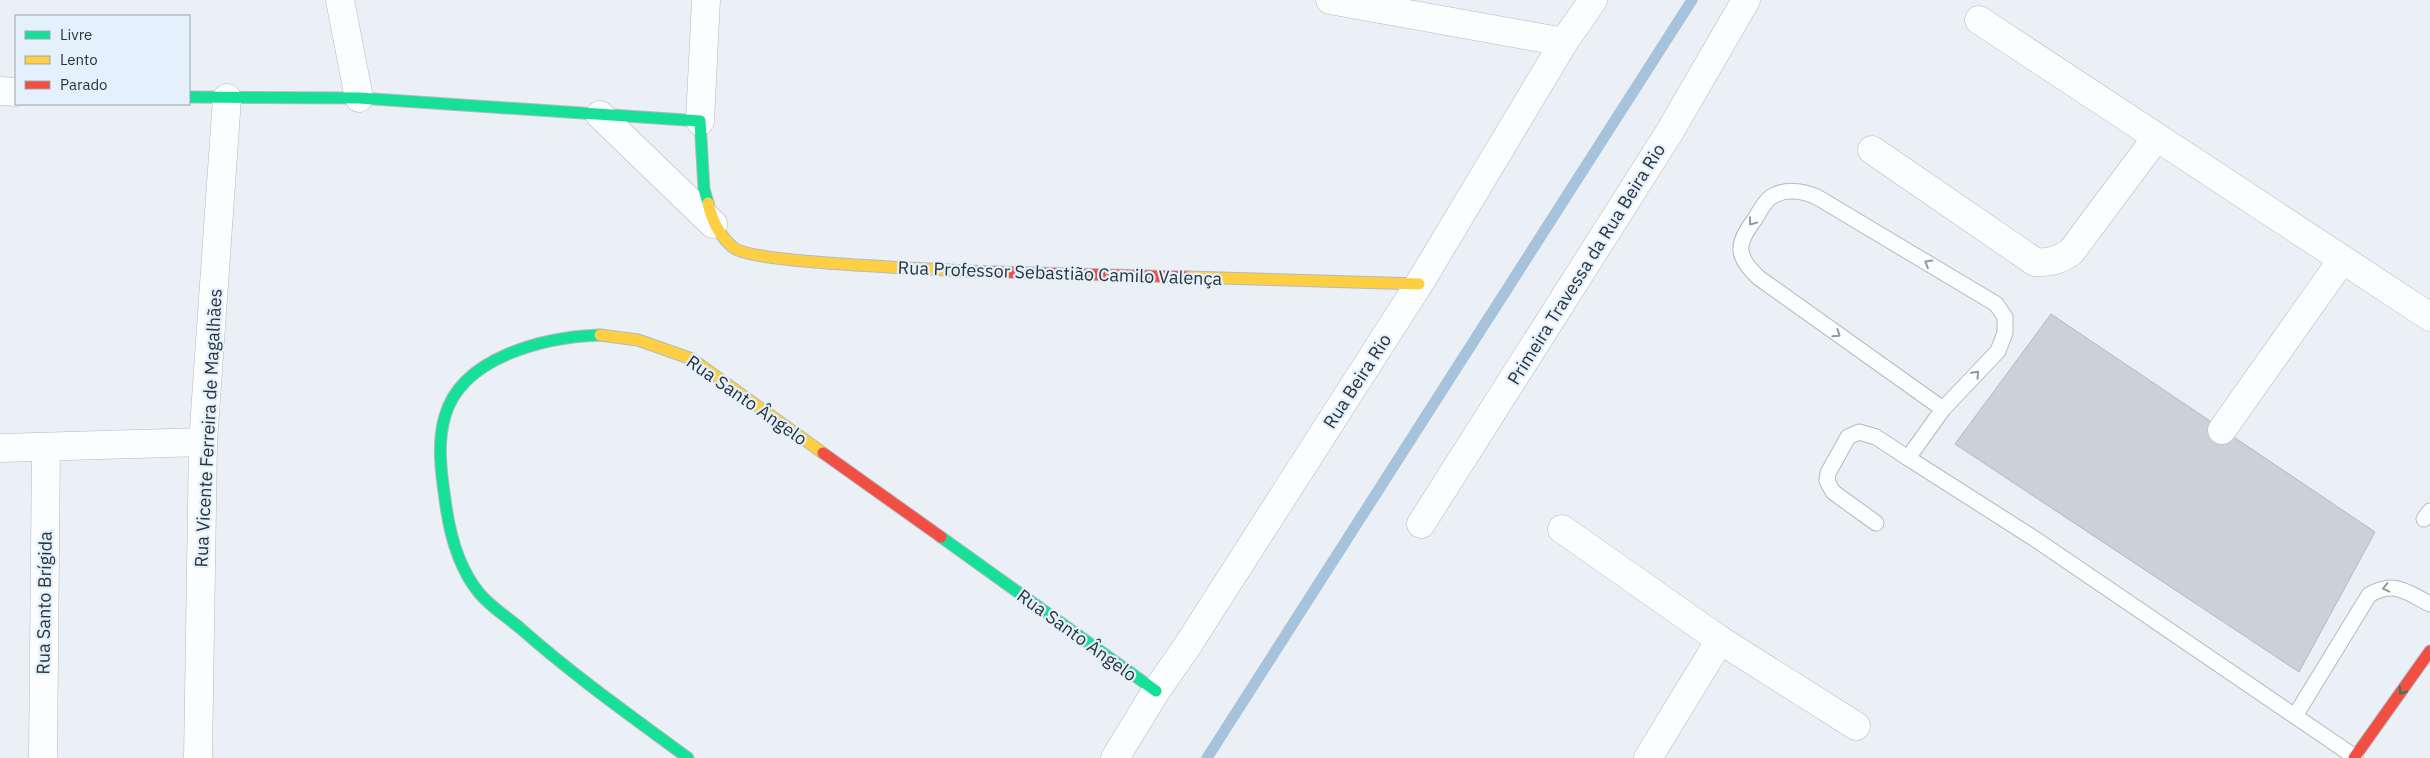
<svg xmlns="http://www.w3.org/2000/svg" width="2430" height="758" font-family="'IBM Plex Sans',sans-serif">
<rect width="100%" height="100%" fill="#eaf0f6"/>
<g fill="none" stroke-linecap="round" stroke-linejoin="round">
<!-- stream -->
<path stroke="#a6c3db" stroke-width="11" d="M1207,758l485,-758"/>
</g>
<!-- building -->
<path fill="#cbd1d7" stroke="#b2b9bf" d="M2051,314l324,218 -76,140 -344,-228z"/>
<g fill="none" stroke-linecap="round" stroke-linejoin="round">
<defs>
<g id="lane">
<path d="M1943,409l-184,-131c-24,-22 -23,-34 -4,-59 4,-7 10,-18 16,-22 14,-9 32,-6 46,0l179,107 9,13v16l-7,18 -55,58 -35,49 127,81 320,218"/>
<path d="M2424,519l6,-8"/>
<path d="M1876,523l-43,-31 -6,-11 1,-8 20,-36 11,-5 17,5 32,21"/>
<path d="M2295,716l74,-121c26,-15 37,-3 61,9"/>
</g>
<g id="street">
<path d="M340,0l19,98"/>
<path d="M1330,0l234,42"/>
<path d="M1979,20l451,297"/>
<path d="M0,91l16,1"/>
<path d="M600,115l113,109"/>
<path d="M700,121l6,-121"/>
<path d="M1872,150l163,112c15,1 24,-2 36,-10l85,-114"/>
<path d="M2222,430l120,-170"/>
<path d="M0,448l203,-6"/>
<path d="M1421,524l248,-391 77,-133"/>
<path d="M1562,529l158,111 136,86"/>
<path d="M43,758l3,-310"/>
<path d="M198,758l5,-316 24,-344"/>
<path d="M1115,758l41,-67 30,-43 233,-364 145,-242 29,-42"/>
<path d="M1648,758l72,-118"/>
</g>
<g id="fast">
<path d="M189,97l170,1 341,23 4,68 4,14"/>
<path d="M600,335c-54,2 -138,21 -155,81 -8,26 -4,57 0,83 4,33 13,69 35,95 11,13 27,23 40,34 53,47 111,88 168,130"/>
<path d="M941,537l215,154"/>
</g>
<g id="slow">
<path d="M708,203c4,18 11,33 26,45 19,15 193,20 228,23"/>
<path d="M1187,277l232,7"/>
<path d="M600,335l38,5 54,19 131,94"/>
</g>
<g id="jam">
<path d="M962,271l225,6"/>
<path d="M823,453l118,84"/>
<path d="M2354,758l76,-107"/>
</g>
</defs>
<!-- lane casing -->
<use href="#lane" stroke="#b3bac0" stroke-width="17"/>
<!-- street casing -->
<use href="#street" stroke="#b3bac0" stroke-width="29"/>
<!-- fast casing -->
<use href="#fast" stroke="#b3bac0" stroke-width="13"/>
<!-- slow casing -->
<use href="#slow" stroke="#b3bac0" stroke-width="13"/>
<!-- jam casing -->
<use href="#jam" stroke="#b3bac0" stroke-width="13"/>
<!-- lane -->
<use href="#lane" stroke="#fcfdfe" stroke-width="15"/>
<!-- street -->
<use href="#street" stroke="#fcfdfe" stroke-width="28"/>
<!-- fast -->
<use href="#fast" stroke="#16e098" stroke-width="11"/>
<!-- slow -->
<use href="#slow" stroke="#ffcf43" stroke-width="11"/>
<!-- jam -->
<use href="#jam" stroke="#f24e42" stroke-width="11"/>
</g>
<!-- one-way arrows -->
<defs><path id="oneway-chevron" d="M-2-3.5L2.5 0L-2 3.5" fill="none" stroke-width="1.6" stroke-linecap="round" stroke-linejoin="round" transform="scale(1.25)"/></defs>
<g stroke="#93989c">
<use href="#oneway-chevron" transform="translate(1752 222) rotate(127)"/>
<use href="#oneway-chevron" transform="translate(1928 263) rotate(-149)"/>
<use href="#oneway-chevron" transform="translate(1837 334) rotate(35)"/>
<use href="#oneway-chevron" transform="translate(1976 374) rotate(-47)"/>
<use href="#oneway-chevron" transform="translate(2386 588) rotate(167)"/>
</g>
<use stroke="#218164" href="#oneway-chevron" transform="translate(2402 691) rotate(125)"/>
<g text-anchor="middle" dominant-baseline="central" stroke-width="4.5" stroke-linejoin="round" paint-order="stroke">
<!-- street labels -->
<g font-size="18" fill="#2a333a" stroke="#e4f1fc">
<text transform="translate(1586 264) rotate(-58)">Primeira Travessa da Rua Beira Rio</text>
<text transform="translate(1060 273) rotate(2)">Rua Professor Sebastião Camilo Valença</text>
<text transform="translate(1357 381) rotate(-57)">Rua Beira Rio</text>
<text transform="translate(747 400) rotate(35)">Rua Santo Ângelo</text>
<text transform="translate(208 428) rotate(-87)">Rua Vicente Ferreira de Magalhães</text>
<text transform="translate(44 603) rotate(-89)">Rua Santo Brígida</text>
<text transform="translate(1077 635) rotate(36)">Rua Santo Ângelo</text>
</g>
</g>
<!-- legend -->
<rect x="15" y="15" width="175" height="90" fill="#e4f1fc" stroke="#9aa5ae"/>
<rect x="25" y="31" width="25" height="8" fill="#16e098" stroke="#9aa5ae"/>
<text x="60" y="40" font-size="15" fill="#2a333a">Livre</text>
<rect x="25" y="56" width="25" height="8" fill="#ffcf43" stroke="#9aa5ae"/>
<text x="60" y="65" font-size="15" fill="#2a333a">Lento</text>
<rect x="25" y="81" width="25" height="8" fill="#f24e42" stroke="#9aa5ae"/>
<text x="60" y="90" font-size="15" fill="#2a333a">Parado</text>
</svg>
